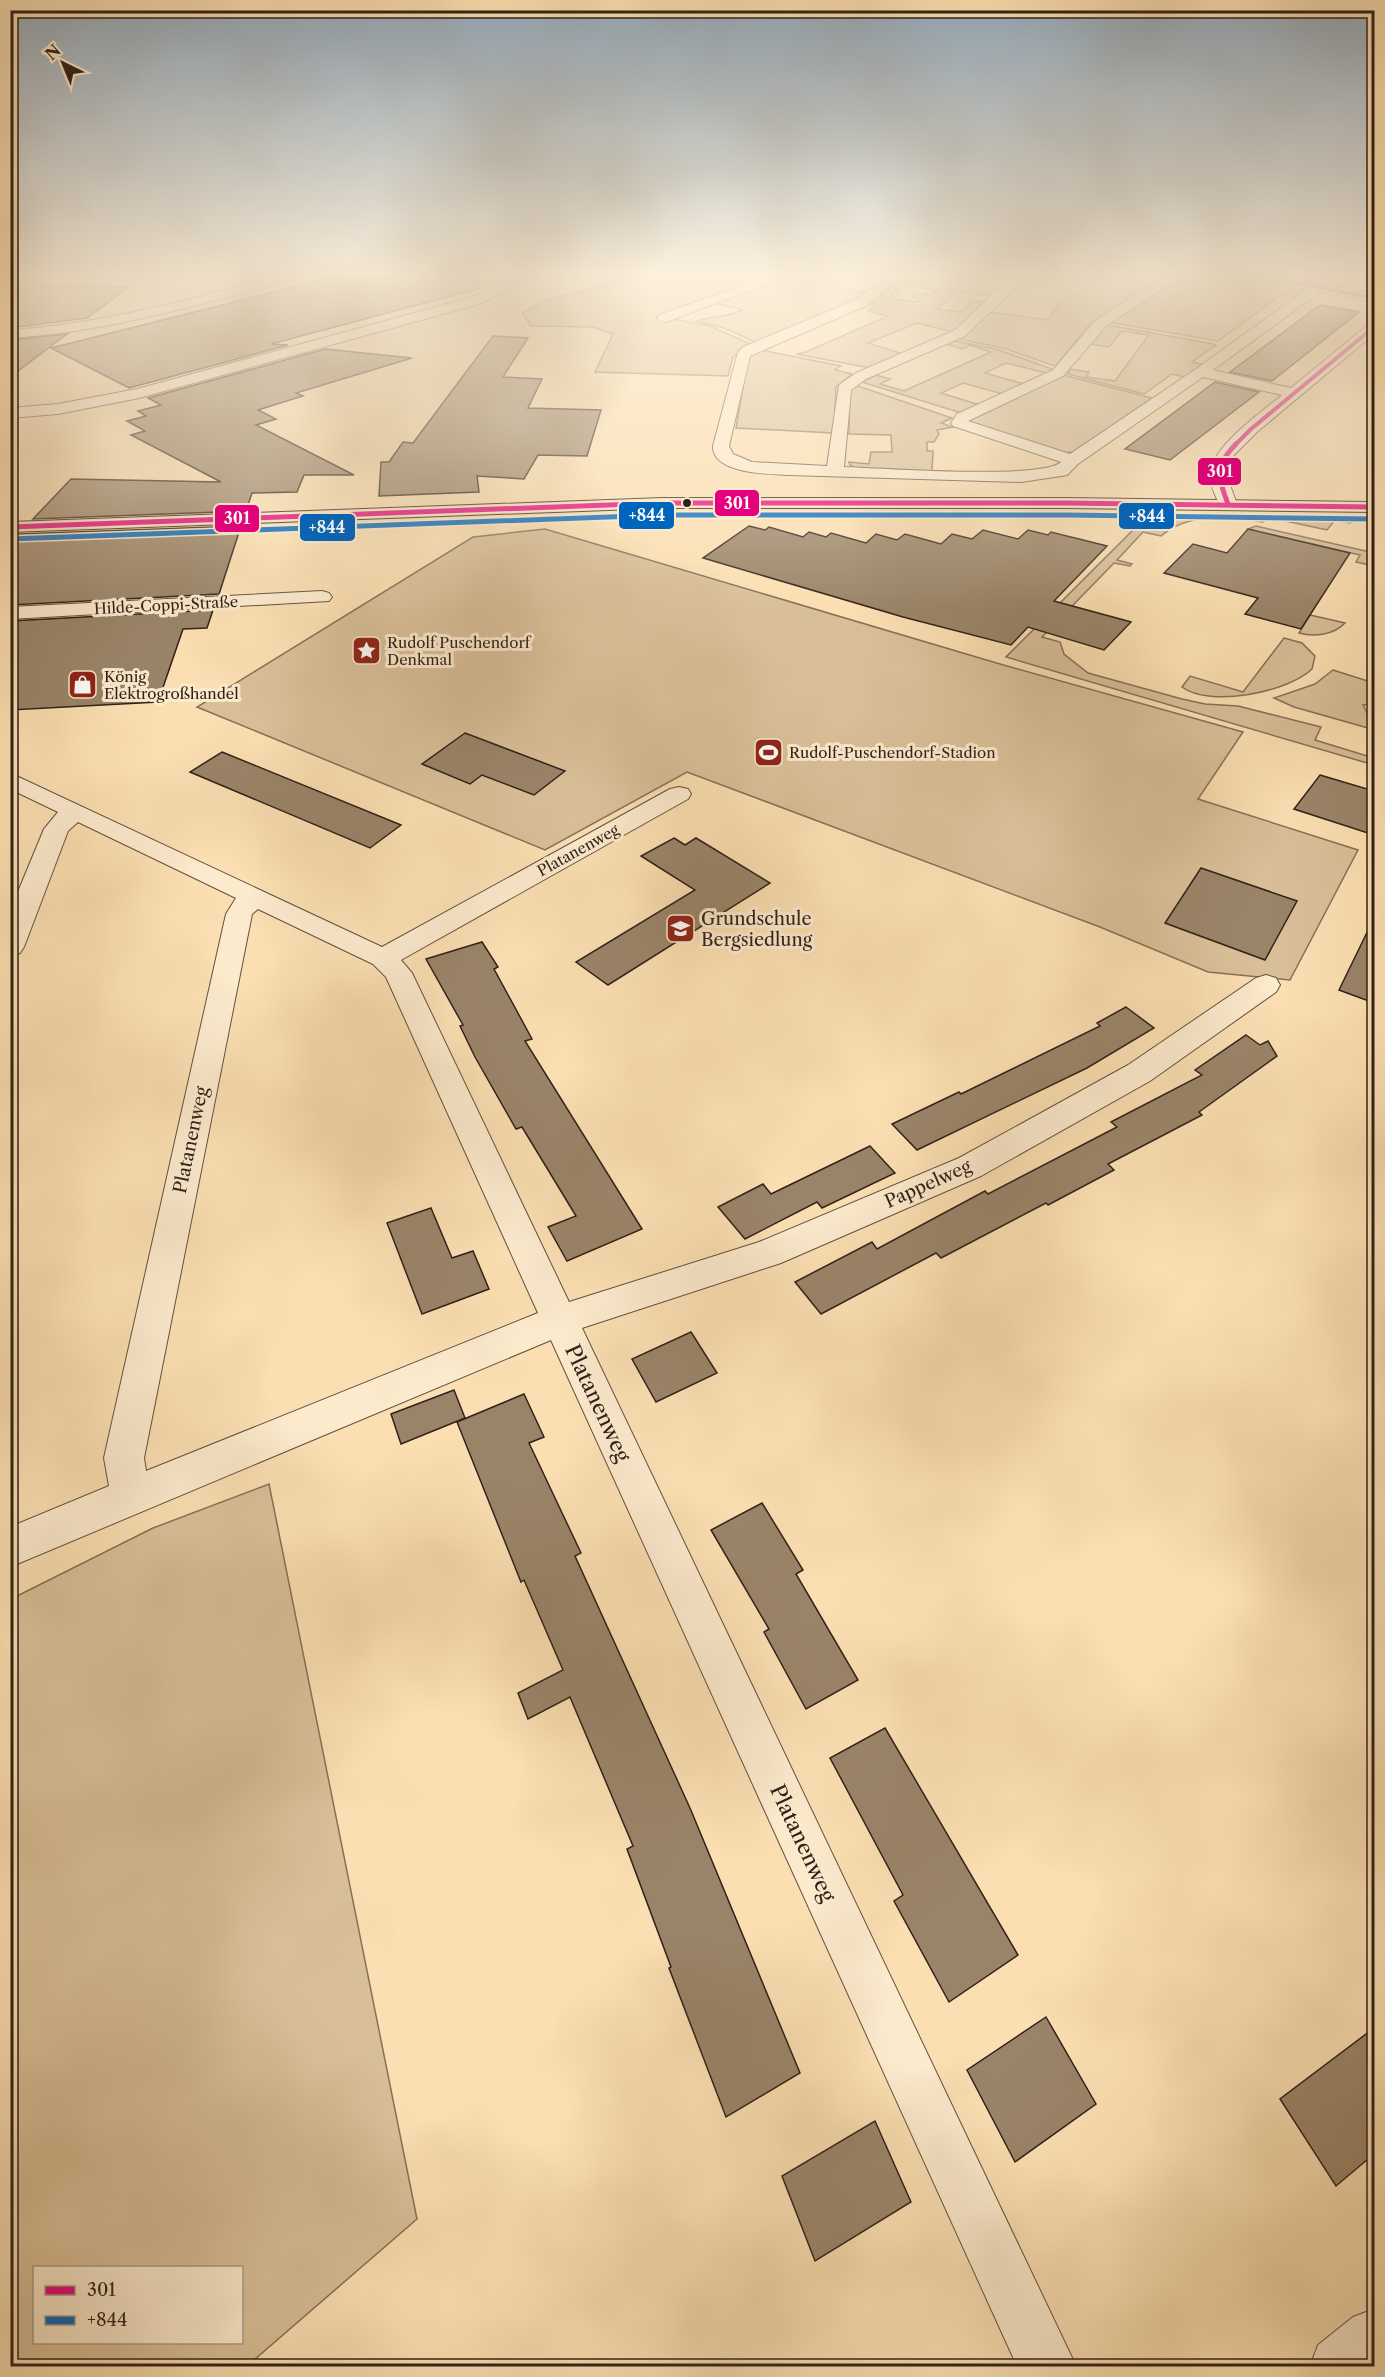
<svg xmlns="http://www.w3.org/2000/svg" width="1385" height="2377" font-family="'Libre Caslon Text',serif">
<rect width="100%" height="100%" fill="#fbdfb2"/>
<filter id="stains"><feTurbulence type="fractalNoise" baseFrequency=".00333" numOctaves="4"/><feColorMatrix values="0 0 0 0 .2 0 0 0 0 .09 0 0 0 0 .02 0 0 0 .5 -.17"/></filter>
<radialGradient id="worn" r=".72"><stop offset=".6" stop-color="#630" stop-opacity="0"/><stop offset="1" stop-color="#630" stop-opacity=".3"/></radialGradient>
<!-- green -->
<g fill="#d9bf98" stroke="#857058" stroke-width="1.5" fill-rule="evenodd">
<path d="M620,278h143l-106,38 53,10 40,18 -17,13 -5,19 -133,-4 18,-38 -20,-7 -62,-1 -9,-13 21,-12 70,-18z"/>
<path d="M783,278h61l-10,9 34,6 -17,9 -96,40 -31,-14 -27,-7c16,-5 30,-4 46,-11l-26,-6 -10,1z"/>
<path d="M915,278l23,5 5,-5h75l-17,9 -11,9 -34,-4 -19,17 24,3 11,-11 12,1 -31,30 -36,-9 -49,20 35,11 -33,14 -74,-14 10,-2 82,-36 -20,-5 8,-7 -8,-1 22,-16 9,2 -8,6 3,1 -2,3 25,3 4,-4 -8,-1 4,-4 14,2 6,-5 -41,-6 2,-2 30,5 4,-3 -21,-3z"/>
<path d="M1058,278h105l-75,48 -33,40 -52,-18 -44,-9 32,-27 57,8 12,-18 30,-18z"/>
<path d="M1182,278h75l46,8v6l-9,5 -13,-2 -63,46 -110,-19z"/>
<path d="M1287,278h61l-1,1 10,3 -18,6z"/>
<path d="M1107,325l107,19 2,1 -24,17 10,2 -18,13 -12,-3 -28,20 -76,-20 2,-5 19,3 -3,5 29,4 34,-46 -27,-4 -13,16 -18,-3z"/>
<path d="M955,341l41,8 56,20 -6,4 -40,-10 -21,10 39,11 -21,10 -40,-11 -22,10 39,12 -19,8 -99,-31 14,-7 14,4 -10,5 24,7 87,-39 -21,-7 -8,4 -16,-5z"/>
<path d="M756,349l85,17 -6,4 17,4 -16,13 -2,46 -98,-5 11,-65 3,-8z"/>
<path d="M1063,375l89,23 -79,54 -9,1 -96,-30 1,-3z"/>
<path d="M855,385l97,33 -11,5 12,4 -16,3 2,4 -5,8h-7v9h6l-1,21 -75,-3 -7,-4 -1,-3 20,2 2,-12h21l-1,-17 -42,-1 1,-44z"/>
<path d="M1148,515l226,2v6l-17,-4 -7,4 -15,-3 -8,10 -60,-13 -4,5c-34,-6 -74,-10 -102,14l-18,-4 -26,28 15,4 -2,2 -16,-3 -72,74 18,5 4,12 24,19 94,26 23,5 33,2 83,21 -6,13 59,18v7l-368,-108z"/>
<path d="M1256,526l114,26 4,2v12l-18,-4 4,-7 -112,-26z"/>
<path d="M545,529l455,135 243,68 -45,67 160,51 -68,130 -82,-8 -108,-45 -413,-155 -142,78 -348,-143 276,-170z"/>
<path d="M1310,615l35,8c-11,12 -31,14 -46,10z"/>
<path d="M1284,638l18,5 13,13 -3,13c-24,23 -102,39 -130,18l8,-11 53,16z"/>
<path d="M1333,670l41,13v21l-11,1 6,12 -1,11 -74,-21 -20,-9 41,-14z"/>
<path d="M269,1484l148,735 -170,147h-236v-767l142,-71zM34,2268h208v74h-208z"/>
</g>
<!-- building -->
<g fill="#9a8469" stroke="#312119" stroke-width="1.5">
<path d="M330,278h149l2,10 -210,56 17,1 -159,43 -78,-40z"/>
<path d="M10,283l119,4 -42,31 -77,10z"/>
<path d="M1320,305l39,7 -87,69 -42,-9z"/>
<path d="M67,334l-57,43v-37z"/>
<path d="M493,336l35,2 -25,39 39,2 -14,29 73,2 -14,46 -49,-1 -14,24 -47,-3 2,16 -100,4 2,-34h8l14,-20 10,1z"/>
<path d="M325,349l87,9 -116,35 7,3 -45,14 18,9 -20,6 98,50h-50l-7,17 -45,1 -6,18 -213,8 38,-40 150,3 -90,-47 14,-4 -18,-10 19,-5 -8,-5 23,-6 -13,-7z"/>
<path d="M1215,382l44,10 -89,68 -45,-11z"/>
<path d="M241,526l-22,68 -209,11v-62l9,-9z"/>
<path d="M749,526l16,4 4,-3 34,10 6,-5 17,5 5,-4 35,10 10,-9 21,6 8,-6 36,10 11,-10 20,5 11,-9 35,9 10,-9 20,5 3,-3 56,14 -53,55 77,21 -27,28 -76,-23 -17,18 -108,-28 -200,-59z"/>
<path d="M1248,529l102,24 -49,76 -56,-15 13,-16 -94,-25 29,-29 34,9z"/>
<path d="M213,610l-6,18 -24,1 -25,73 -148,8v-89z"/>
<path d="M465,733l100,38 -31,24 -52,-20 -12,9 -48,-20z"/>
<path d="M222,752l179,73 -31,23 -180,-76z"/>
<path d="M1320,775l54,16v44l-80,-26z"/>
<path d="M674,838l11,7 11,-7 74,45 -162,102 -32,-23 119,-72 -54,-34z"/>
<path d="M1201,868l96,33 -32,59 -100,-37z"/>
<path d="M1374,918v85l-35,-13z"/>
<path d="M482,942l16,25 -4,2 38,70 -7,2 117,188 -75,32 -19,-34 28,-11 -54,-89 -6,2 -41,-72 -15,-31 3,-1 -37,-66z"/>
<path d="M1126,1007l28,21 -67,40 -170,82 -25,-26 67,-32 2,2 139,-68 -3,-3z"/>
<path d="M1246,1035l14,10 8,-4 9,15 -78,56 3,3 -94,49 6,6 -66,35 -2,-2 -105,55 -5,-5 -115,61 -26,-32 77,-40 5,7 108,-58 3,3 129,-67 -6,-5 91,-47 -7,-5z"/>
<path d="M870,1146l25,27 -73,35 -5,-6 -72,37 -27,-32 45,-23 8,10z"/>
<path d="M431,1208l21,50 21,-7 16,38 -67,25 -35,-91z"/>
<path d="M691,1332l26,41 -61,29 -24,-43z"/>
<path d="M454,1390l11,28 -64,26 -10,-30z"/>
<path d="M524,1394l20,43 -15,6 52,110 -6,3 115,252 110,265 -74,44 -57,-149 2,-1 -44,-118 6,-3 -63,-149 -42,22 -10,-26 45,-23 -39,-90 -3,2 -64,-160z"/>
<path d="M762,1503l41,67 -7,4 62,106 -52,29 -42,-77 5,-3 -58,-99z"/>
<path d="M885,1728l133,227 -69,47 -55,-101 9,-6 -73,-137z"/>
<path d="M1046,2017l50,87 -81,58 -48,-92z"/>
<path d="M1374,2028v126l-38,32 -56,-87z"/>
<path d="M875,2121l36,81 -96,59 -33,-85z"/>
</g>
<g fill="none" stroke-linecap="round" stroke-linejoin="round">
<defs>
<g id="minor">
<path d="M270,278h21l-2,3c-92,24 -183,51 -279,57v-8c90,-6 174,-29 260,-52z"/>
<path d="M505,278h14l-15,15 -25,11 -340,94 -81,16 -48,4v-10l48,-4 79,-15 332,-91 25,-11z"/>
<path d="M764,278h18l-113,43 -5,1 -7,-4 2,-3z"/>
<path d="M886,278h14l-32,27 -118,51 -21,90 4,8 19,8 75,4 12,-81 17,-12 99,-43 46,-44 16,-8h16l-22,14 -46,44 -99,43 -15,11 -7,77c35,1 198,13 217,-5l-108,-36 -2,-3 6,-9 96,-44 43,-50 67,-42h15l-72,48 -43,50 -95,45 102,33 126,-85 111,-80 -41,-8 -2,-3h26l84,16v8l-54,-10 -107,78 78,18 78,-64 5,-1v11l-117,98 -25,25 -5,20 10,27 -3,4h-12l-3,-4c-3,-8 -9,-18 -9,-27 -2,-28 52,-65 72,-82l-79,-18 -125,87 -11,11 -6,1 -40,6 -232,-7c-19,-1 -77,-1 -76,-29l25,-94 5,-5 115,-48z"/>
<path d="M322,591l7,2 3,4 -3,4 -319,18v-12z"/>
<path d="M10,773l372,174 288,-158 9,-2 9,2 3,5 -3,5 -287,161 11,13 157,329 190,-60 200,-84 169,-93 128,-87 10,-3 10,3 4,7 -4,7 -126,89 -169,95 -200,87 -199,65 494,1038h-59l-466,-1026 -541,227v-40l99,-41 -5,-28 122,-544 10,-16 -158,-76 -10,9 -44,116 -4,6 -10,3v-45l34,-82 14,-17 -48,-23zM258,909l115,55 13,13 152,336 -392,158 -2,-13 108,-544z"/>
<path d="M1374,2309v57h-64l8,-21 35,-28z"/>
</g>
<path id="major" d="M662,498h405l307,4v10l-307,-4h-405l-652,24v-10z"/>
</defs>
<!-- minor casing -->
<use href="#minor" stroke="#64503f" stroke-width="2"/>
<!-- major casing -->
<use href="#major" stroke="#312119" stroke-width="2"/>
<!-- minor -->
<use href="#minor" fill="#fceacd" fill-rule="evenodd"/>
<!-- major -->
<use href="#major" fill="#fbdfb2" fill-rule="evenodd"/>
<defs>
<g id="bus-1-far1">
<path d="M1271,278l103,20"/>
<path d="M1234,446l17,-17 123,-102"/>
</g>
<g id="bus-1">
<path d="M1228,504c-10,-27 -14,-38 8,-60"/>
<path d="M10,527l652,-24h405l307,4"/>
</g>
<path id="bus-2" d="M10,539l652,-24h405l307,4"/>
</defs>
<!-- bus-1-far1 casing -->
<use href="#bus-1-far1" stroke="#fceacd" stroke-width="6"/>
<!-- bus-1 casing -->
<use href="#bus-1" stroke="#fceacd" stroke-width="8"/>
<!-- bus-2 casing -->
<use href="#bus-2" stroke="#fceacd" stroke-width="8"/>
<!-- bus-1-far1 -->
<use href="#bus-1-far1" stroke="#e5007d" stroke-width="4"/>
<!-- bus-1 -->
<use href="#bus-1" stroke="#e5007d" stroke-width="5"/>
<!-- bus-2 -->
<use href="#bus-2" stroke="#0065bd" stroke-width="5"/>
</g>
<!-- sky -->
<linearGradient id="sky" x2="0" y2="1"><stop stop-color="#94abbe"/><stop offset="0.45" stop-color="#fdf1dc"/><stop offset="1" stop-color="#fdf1dc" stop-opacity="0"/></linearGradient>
<rect width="1385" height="611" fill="url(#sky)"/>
<!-- icons -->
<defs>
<symbol id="sight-square" viewBox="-11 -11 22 22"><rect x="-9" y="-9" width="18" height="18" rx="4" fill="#8f2418" stroke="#fceacd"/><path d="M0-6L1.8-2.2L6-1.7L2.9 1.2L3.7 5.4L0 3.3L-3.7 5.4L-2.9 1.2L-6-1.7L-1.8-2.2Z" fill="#fff"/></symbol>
<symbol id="shop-square" viewBox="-11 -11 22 22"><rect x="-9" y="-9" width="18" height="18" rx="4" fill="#8f2418" stroke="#fceacd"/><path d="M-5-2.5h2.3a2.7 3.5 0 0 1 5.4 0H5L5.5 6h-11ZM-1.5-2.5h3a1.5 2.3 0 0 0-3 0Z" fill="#fff"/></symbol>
<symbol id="stadium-square" viewBox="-11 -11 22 22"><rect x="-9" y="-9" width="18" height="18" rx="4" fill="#8f2418" stroke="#fceacd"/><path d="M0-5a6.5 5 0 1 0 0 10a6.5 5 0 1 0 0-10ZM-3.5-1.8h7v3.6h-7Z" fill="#fff"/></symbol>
<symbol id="school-square" viewBox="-11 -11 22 22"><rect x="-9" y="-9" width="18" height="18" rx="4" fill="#8f2418" stroke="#fceacd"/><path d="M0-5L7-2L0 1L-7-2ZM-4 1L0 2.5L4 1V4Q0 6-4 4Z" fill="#fff"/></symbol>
</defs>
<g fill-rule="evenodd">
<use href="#sight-square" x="350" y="634" width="33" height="33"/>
<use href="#shop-square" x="66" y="668" width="33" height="33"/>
<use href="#stadium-square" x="752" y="736" width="33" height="33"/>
<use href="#school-square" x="664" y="912" width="33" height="33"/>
</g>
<!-- markers -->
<circle fill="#312119" stroke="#fceacd" stroke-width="2" cx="687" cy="503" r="5"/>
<g text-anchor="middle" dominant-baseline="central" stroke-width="6" stroke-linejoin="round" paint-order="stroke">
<!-- far-street labels -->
<g font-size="15" fill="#312119" stroke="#fceacd">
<text transform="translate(166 605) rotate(-3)">Hilde-Coppi-Straße</text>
<text transform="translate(578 850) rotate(-29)">Platanenweg</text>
</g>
<!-- far-poi labels -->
<g font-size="15" fill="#312119" stroke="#fceacd" text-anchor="start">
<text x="387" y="642">Rudolf Puschendorf<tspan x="387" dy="17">Denkmal</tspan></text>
<text x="104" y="676">König<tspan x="104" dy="17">Elektrogroßhandel</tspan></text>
<text x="789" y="752">Rudolf-Puschendorf-Stadion</text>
</g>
<!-- poi labels -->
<g font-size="18" fill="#312119" stroke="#fceacd" text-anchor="start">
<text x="701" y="919">Grundschule<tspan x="701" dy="21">Bergsiedlung</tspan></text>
</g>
<!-- street labels -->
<g font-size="18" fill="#312119" stroke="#fceacd">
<text transform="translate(191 1140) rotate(-78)">Platanenweg</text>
<text transform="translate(928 1184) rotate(-24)">Pappelweg</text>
</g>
<!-- near-street labels -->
<g font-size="21" fill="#312119" stroke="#fceacd">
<text transform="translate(598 1403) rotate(65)">Platanenweg</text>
<text transform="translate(803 1843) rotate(65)">Platanenweg</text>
</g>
</g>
<g stroke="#fceacd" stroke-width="2">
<rect x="1197" y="457" width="45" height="29" rx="6" fill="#e5007d"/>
<rect x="714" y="489" width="46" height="28" rx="6" fill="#e5007d"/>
<rect x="618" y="501" width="57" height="29" rx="6" fill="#0065bd"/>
<rect x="1118" y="502" width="57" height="28" rx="6" fill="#0065bd"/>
<rect x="214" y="504" width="46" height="29" rx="6" fill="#e5007d"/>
<rect x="299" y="513" width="57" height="29" rx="6" fill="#0065bd"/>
</g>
<g font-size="16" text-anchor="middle" font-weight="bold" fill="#fff">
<text x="1220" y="477">301</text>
<text x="737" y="509">301</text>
<text x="647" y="521">+844</text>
<text x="1147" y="522">+844</text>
<text x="237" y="524">301</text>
<text x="327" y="533">+844</text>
</g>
<!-- margin -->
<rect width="1385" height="2377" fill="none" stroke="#fbdfb2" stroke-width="36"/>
<rect x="12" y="12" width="1361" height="2353" fill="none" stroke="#312119" stroke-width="3"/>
<rect x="18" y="18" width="1349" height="2341" fill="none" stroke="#312119" stroke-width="1.5"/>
<!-- legend -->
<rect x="33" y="2266" width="210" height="78" fill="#fceacd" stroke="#ab9a85" stroke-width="1.5"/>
<rect x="45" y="2286" width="30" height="9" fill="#e5007d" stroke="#ab9a85" stroke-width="1.5"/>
<text x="87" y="2296" font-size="18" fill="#312119">301</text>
<rect x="45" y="2316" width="30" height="9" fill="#0065bd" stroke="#ab9a85" stroke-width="1.5"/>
<text x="87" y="2326" font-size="18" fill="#312119">+844</text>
<!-- north arrow -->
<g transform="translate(63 63) rotate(317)" stroke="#fceacd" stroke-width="4.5" paint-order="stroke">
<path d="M0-4.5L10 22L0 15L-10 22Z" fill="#312119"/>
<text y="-9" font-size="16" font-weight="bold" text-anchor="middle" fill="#312119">N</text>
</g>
<rect width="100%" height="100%" filter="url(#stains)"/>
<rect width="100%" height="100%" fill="url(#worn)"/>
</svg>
